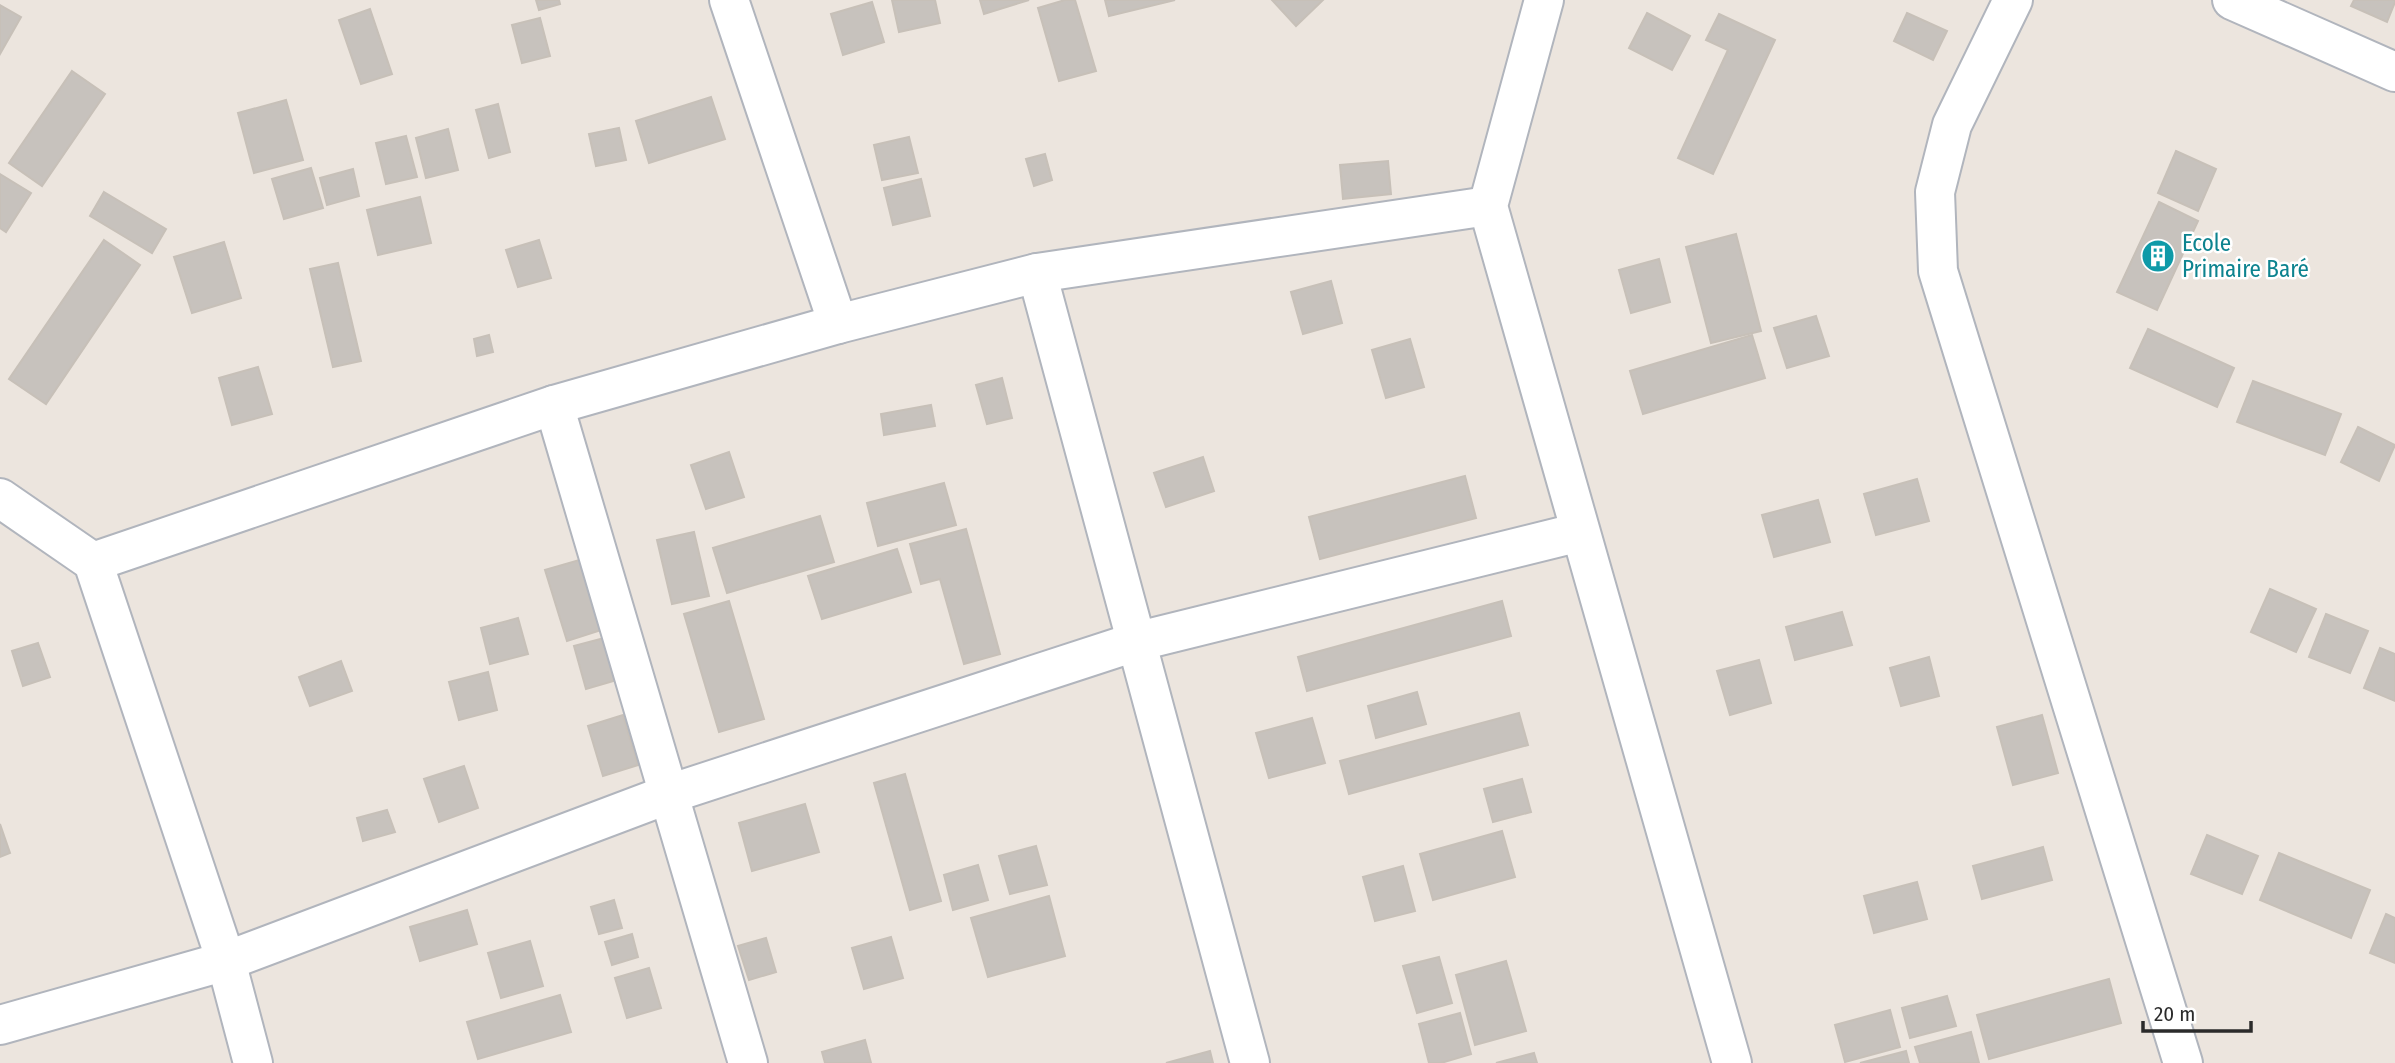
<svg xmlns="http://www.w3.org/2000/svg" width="2395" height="1063" font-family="'Fira Sans Condensed',sans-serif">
<rect width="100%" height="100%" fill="#ece5de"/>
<!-- building -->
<g fill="#c7c2bd" stroke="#c7c0b8" stroke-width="2">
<path d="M536,0h23l1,4 -21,6z"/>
<path d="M892,0h43l5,23 -41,9z"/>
<path d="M980,0h49l-45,14z"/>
<path d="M1065,0h10l21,71 -37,10 -21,-73z"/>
<path d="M1105,0h70l-66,16z"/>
<path d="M1272,0h51l-27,26z"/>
<path d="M2354,0h41v2l-8,20 -36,-16z"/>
<path d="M872,2l12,40 -41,13 -12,-41z"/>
<path d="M0,5l21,12 -21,37z"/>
<path d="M370,9l22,65 -31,10 -22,-64z"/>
<path d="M1647,13l43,23 -18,34 -43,-22z"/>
<path d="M1907,13l40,18 -14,29 -39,-19z"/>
<path d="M1719,14l56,26 -62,134 -35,-16 50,-108 -22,-10z"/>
<path d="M540,18l10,38 -28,7 -10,-38z"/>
<path d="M72,71l33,23 -63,92 -33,-23z"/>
<path d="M711,97l14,42 -76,24 -13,-42z"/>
<path d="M286,100l17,60 -49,13 -16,-60z"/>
<path d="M498,104l12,48 -21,6 -13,-48z"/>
<path d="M619,128l7,32 -30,6 -7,-32z"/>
<path d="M448,129l10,41 -32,8 -10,-40z"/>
<path d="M406,136l11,41 -31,7 -10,-41z"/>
<path d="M909,137l9,36 -36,7 -8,-35z"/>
<path d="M2176,151l40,18 -18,42 -40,-18z"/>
<path d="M1045,154l7,26 -18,6 -8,-27z"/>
<path d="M1388,161l3,33 -48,5 -3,-34z"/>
<path d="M311,168l12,40 -39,11 -12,-40z"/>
<path d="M353,169l6,27 -32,9 -7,-27z"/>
<path d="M0,174l31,19 -25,39 -6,-4z"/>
<path d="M921,179l9,37 -37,9 -9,-37z"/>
<path d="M104,192l62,37 -14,24 -62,-37z"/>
<path d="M420,197l11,46 -53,12 -11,-45z"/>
<path d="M2159,202l39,19 -41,89 -40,-18z"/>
<path d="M1736,234l25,97 -50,12 -25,-96z"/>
<path d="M104,240l36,25 -94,139 -37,-25z"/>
<path d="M539,240l12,38 -33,9 -12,-37z"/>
<path d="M224,242l17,56 -49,15 -18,-56z"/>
<path d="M1659,259l11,43 -39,11 -12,-43z"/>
<path d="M338,263l23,98 -28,6 -23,-98z"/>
<path d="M1331,281l11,42 -39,11 -12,-42z"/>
<path d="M1816,316l13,40 -42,12 -13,-40z"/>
<path d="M2148,329l86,39 -17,39 -87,-39z"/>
<path d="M489,335l4,17 -16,4 -3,-17z"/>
<path d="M1752,335l13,43 -122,36 -13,-43z"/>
<path d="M1410,339l14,48 -38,11 -14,-48z"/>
<path d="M258,367l14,47 -40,11 -13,-47z"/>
<path d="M1002,378l10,40 -25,6 -11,-39z"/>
<path d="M2253,381l88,33 -16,41 -88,-33z"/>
<path d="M931,405l4,21 -51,9 -3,-21z"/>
<path d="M2358,427l37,18 -16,36 -38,-19z"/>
<path d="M729,452l15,45 -38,12 -15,-44z"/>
<path d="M1203,457l11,34 -48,16 -12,-34z"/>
<path d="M1465,476l11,42 -156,41 -11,-42z"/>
<path d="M1917,479l12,42 -53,14 -12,-41z"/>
<path d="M944,483l12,42 -78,21 -11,-43z"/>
<path d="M1818,500l12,42 -56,15 -12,-42z"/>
<path d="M820,516l14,46 -107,31 -14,-45z"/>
<path d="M966,529l34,125 -36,10 -24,-85 -19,5 -11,-40z"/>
<path d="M694,532l15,64 -37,8 -15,-64z"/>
<path d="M897,549l14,43 -89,27 -14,-43z"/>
<path d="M583,559l21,70 -37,12 -22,-71z"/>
<path d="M2270,589l46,20 -20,43 -45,-20z"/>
<path d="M729,601l35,118 -45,13 -35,-118z"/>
<path d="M1502,601l9,35 -204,55 -9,-34z"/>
<path d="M1842,612l10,33 -57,15 -9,-33z"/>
<path d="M2326,614l42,17 -18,42 -41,-16z"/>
<path d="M518,618l10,36 -38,10 -9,-36z"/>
<path d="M608,637l12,42 -34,10 -12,-43z"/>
<path d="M38,643l12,34 -27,9 -11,-35z"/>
<path d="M2380,648l15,6v47l-31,-13z"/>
<path d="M1929,657l10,39 -38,10 -11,-38z"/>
<path d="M1759,660l12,43 -41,12 -13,-44z"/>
<path d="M341,661l11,30 -42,15 -11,-29z"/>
<path d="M488,672l9,38 -38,10 -10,-38z"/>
<path d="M1417,692l9,32 -50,14 -8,-32z"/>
<path d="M1519,713l9,32 -179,49 -9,-33z"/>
<path d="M623,715l15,50 -35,11 -15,-50z"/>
<path d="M2042,715l16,58 -45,12 -16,-58z"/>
<path d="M1312,718l13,45 -56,15 -13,-45z"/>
<path d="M464,766l14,42 -39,14 -15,-43z"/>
<path d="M905,774l36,127 -31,9 -36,-127z"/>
<path d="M1522,779l9,33 -38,10 -9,-33z"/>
<path d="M805,804l14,48 -67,19 -13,-48z"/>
<path d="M387,810l8,22 -32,9 -6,-23z"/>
<path d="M0,824l10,29 -10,4z"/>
<path d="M1502,831l13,46 -82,23 -13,-46z"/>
<path d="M2207,835l51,21 -16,38 -51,-20z"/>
<path d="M1036,846l11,39 -37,9 -11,-38z"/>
<path d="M2043,847l9,33 -70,19 -9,-33z"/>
<path d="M2279,853l91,37 -19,48 -91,-38z"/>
<path d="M978,865l10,35 -35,10 -9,-35z"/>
<path d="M1403,866l12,45 -40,10 -12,-44z"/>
<path d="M1917,882l10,37 -53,14 -10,-37z"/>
<path d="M1049,896l16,60 -77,21 -17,-59z"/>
<path d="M614,900l8,28 -23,6 -8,-27z"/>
<path d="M467,910l10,34 -57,17 -10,-34z"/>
<path d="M2386,914l9,4v45l-25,-10z"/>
<path d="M632,934l6,23 -26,8 -7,-23z"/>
<path d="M891,937l12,41 -39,11 -12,-41z"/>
<path d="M766,938l10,34 -27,8 -11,-34z"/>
<path d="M530,941l13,45 -42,12 -13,-45z"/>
<path d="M1439,957l13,46 -35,10 -14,-47z"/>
<path d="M1506,961l20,70 -51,14 -19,-70z"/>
<path d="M649,968l12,40 -34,10 -12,-40z"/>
<path d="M2109,979l12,44 -132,36 -12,-44z"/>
<path d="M560,995l11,37 -93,27 -11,-37z"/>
<path d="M1947,996l9,30 -46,12 -8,-30z"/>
<path d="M1890,1010l10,37 -55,15 -10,-37z"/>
<path d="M1460,1013l11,41 -30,9h-12l-10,-39z"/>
<path d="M1971,1032l8,31h-59l-5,-16z"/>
<path d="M865,1040l6,23h-46l-3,-11z"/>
<path d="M1210,1051l3,12h-47z"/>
<path d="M1906,1051l3,12h-49z"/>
<path d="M1534,1053l3,10h-41z"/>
</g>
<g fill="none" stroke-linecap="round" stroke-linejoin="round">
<defs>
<g id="minor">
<path d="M729,0l109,324"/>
<path d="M1544,0l-56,206 244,857"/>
<path d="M2013,0l-61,125 -17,67 3,79 245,792"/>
<path d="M2232,0l163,72"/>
<path d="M1037,273l213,790"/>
<path d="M554,405l194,658"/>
<path d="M0,498l93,64 133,399 27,102"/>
<path d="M93,562l461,-157 284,-81 199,-51 451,-67"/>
<path d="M0,1025l226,-64 443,-167 466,-152 445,-110"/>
</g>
</defs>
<!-- minor casing -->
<use href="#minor" stroke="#b1b5bd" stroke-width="42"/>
<!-- minor -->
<use href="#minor" stroke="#fff" stroke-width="38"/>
</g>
<!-- icons -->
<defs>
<symbol id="building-disc" viewBox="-11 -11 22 22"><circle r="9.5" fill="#0f9aa8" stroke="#fff"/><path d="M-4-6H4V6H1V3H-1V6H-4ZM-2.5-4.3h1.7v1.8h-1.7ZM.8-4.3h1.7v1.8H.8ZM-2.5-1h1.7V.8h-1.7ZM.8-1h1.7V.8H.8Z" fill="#fff"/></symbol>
</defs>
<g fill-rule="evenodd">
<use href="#building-disc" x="2139" y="237" width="38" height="38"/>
</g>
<g text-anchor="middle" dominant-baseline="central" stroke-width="5" stroke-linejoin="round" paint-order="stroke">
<!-- culture labels -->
<g font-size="23" fill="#0d838f" stroke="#fff" text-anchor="start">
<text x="2182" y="243">Ecole<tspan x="2182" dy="26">Primaire Baré</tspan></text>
</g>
</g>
<!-- scale -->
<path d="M2143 1021v10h108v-10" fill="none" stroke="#2b2b2b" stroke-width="3.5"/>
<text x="2154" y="1021" font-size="21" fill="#2b2b2b" stroke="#ffffff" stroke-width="5" paint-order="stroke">20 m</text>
</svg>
